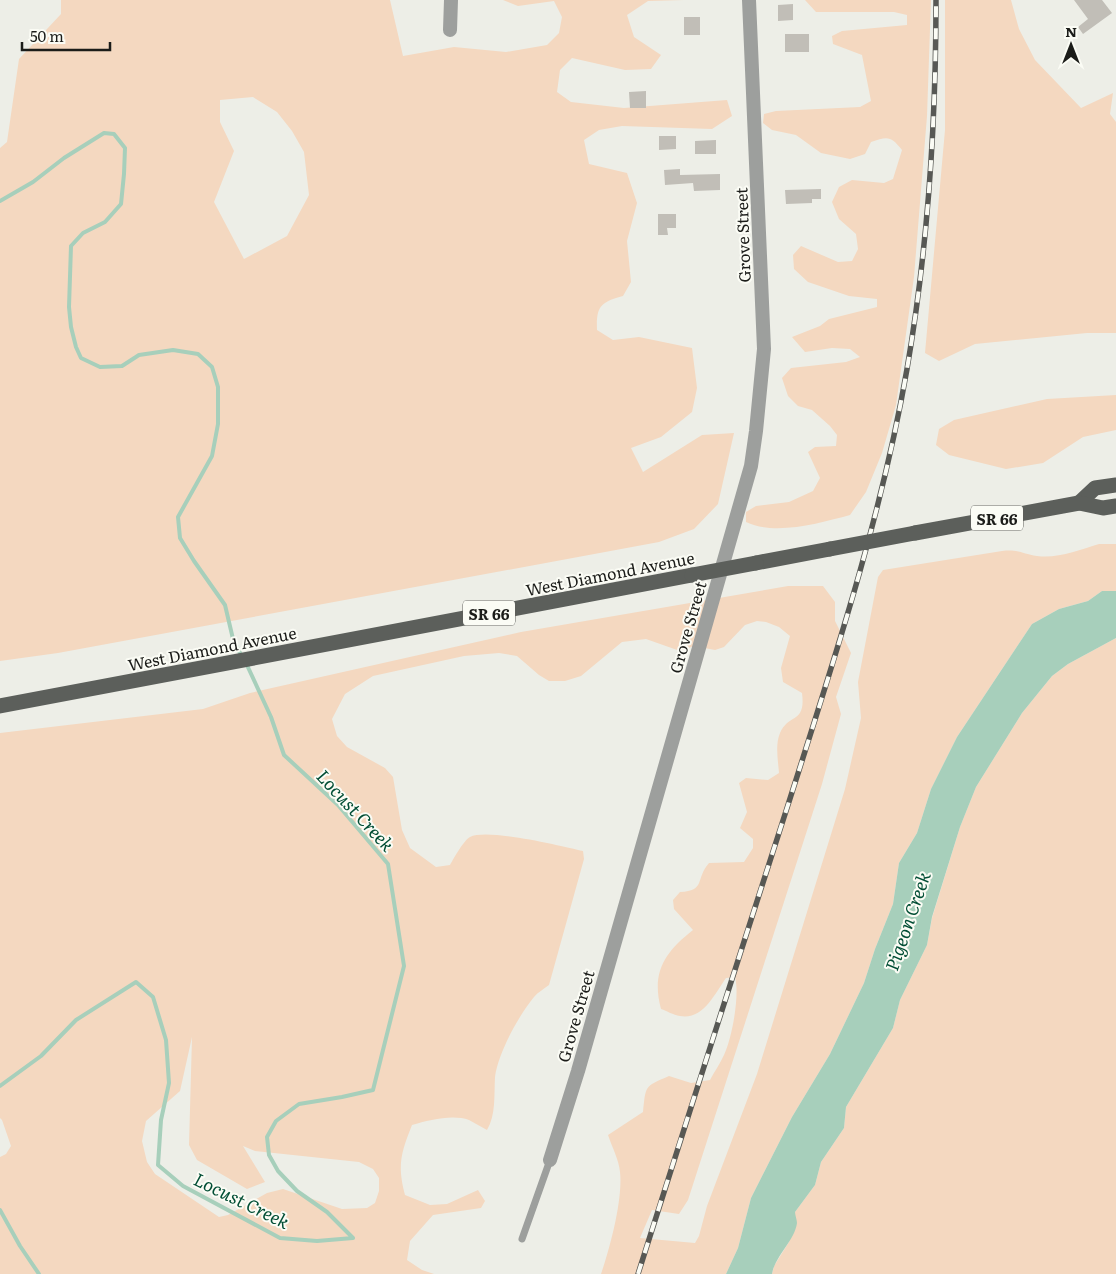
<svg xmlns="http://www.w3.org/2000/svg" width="1116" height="1274" font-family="Literata,serif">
<rect width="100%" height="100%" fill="#edeee7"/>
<!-- green -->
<g fill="#f4d8c0" fill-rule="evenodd">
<path d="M61,0h329l13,56 51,-9 52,5 41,-7 12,-12 3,-16 -8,-16 -36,5 -15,-6h181l-36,1 -21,14 7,22 27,18 -10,14 -26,1 -53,-12 -12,12 -3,22 14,10 53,6 103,-8 5,16 -20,13 -90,-3 -23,4 -15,10 5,24 38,9 10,30 -10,38 4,41 -8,14c-22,6 -27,10 -26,34l16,10 26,-3 53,11 5,40 -5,24 -31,25 -30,11 12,24 59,-37 32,-2 -16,71 -24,25 -35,13 -601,111 -58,8v-513l7,-6 12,-83 42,-45zM253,97l24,15 15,19 12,21 5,43 -22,41 -43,23 -30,-57 20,-51 -14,-29v-22z"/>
<path d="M805,0h126l-4,116 -13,161 -18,128 -14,48 -16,39 -16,23c-30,8 -75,21 -104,7v-10l10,-6 33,-4 24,-11 7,-13 -12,-26 7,-5 21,-1 1,-11 -7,-9 -18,-16 -14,-4 -10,-10 -6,-18 9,-10 55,-6 14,-5 -10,-8 -18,-1 -27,4 -13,-15 28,-11 9,-7 48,-12v-8l-28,-3 -41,-14 -14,-13 -1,-14 8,-9 37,16 14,-1 6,-12 -2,-15 -17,-15 -7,-17 7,-15 13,-7 32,3 9,-4 9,-29c-11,-14 -14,-14 -31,-8l-6,12 -15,5 -29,-6 -25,-18 -24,-5 -9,-7 1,-9 12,-3 84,-4 11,-6 -9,-46 -29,-11 -1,-8 10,-5 65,-6v-10l-13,-3h-78z"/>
<path d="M945,0h66l8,29 16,31 46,48 32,-15 -3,21 6,8v211h-29l-112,11 -36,17 -14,-8 20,-223z"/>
<path d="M1116,395v35l-33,7 -40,26 -37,6 -57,-14 -13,-10 3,-16 15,-9 93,-21z"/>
<path d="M1099,544h17v47h-14l-14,10 -29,8 -27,15 -75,113 -26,52 -14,44 -18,30 -6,41 -18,45 -11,34 -34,71 -38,63 -41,81 -13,50 -12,26h-125c9,-26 22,-75 19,-102 -1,-12 -8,-25 -12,-37l35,-23c3,-27 1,-25 26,-36l22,7 19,-3c4,-8 10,-16 14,-25 8,-17 16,-60 11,-78l-9,1c-12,17 -23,42 -46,38 -7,-1 -13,-5 -19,-7 -10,-37 4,-57 32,-79l-19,-21 -1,-9 7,-8c26,-1 15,-13 29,-29l35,-1 9,-14v-9l-13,-11 7,-16 -8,-29 7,-5 22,2 11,-7c-1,-13 -4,-28 1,-40 9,-20 26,-9 22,-40l-19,-11 -2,-14 9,-32 -11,-9 -13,-5 -9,-1 -12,4 -21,22 -9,3 -21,-4 -14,5 -34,-12 -24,3 -41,34 -16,5h-16l-10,-6 -22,-19 -18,-3 -35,3 -91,20 -28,18 -13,25 5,17 10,11 38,21 8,9 9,53 8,18 26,19 14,-2c4,-7 14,-25 20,-28 17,-9 92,9 113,14l1,8 -35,126c-5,4 -11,7 -15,12 -15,18 -36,56 -39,80 -1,18 1,38 -8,53 -6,-3 -12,-7 -18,-10 -16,-6 -40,0 -57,5 -11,28 -15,40 -7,70l25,10 17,-1 31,-14 7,11 -4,7 -48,7 -23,26 -3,19 15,10 12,4h-434v-117l6,-3 5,-8 -9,-26 -2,-2v-385l203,-24 47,-16 271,-61 267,-46h35l12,16v19l16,32 -15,44 5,17 -19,70 -134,416 -9,14 -27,-4 -12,28 55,5 4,-7 8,-30 50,-132 88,-285 16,-71 -3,-36 20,-105 5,-7 119,-19c17,-2 20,3 35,5 20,3 42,-6 62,-12zM192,1037l-3,108 8,15 50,29 18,-7 -22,-36 12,5 104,11 14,7 6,9v13l-4,12 -8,5 -25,1 -59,-20 -16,4 -39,22 -9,2 -64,-43 -8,-12 -5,-21 4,-20 34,-30z"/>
<path d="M1116,638v636h-344l2,-8 15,-24 6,-30 20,-27 6,-23 23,-34 2,-21 47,-79 7,-28 27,-55 5,-27 28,-91 16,-40 46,-74 30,-37 16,-12z"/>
</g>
<!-- water -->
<path fill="#a7cfbb" d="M1102,591h14v47l-48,26 -16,12 -30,37 -46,74 -16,40 -28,90 -5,28 -27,55 -7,28 -47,79 -2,21 -23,34 -6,23 -20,27c0,3 2,8 2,11 -2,17 -22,33 -25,51h-46l12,-26 13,-50 41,-81 38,-63 34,-71 11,-34 18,-45 6,-41 18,-30 14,-44 26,-52 75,-113 27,-15 29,-8z"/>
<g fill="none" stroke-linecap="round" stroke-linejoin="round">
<!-- stream -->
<g stroke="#a7cfbb" stroke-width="4">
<path d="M0,201l33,-19 31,-24 40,-25 10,1 11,14 -1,26 -3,30 -16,18 -22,11 -12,13 -2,61 2,20 5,20 5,11 19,9 22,-1 17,-11 34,-5 25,4 14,13 6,20v37l-6,32 -34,61 2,21 14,23 31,44 8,34 9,18"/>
<path d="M0,1086l41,-30 35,-36 60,-38 17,15 13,43 3,43 -8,37 -3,45 25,21 97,52 37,3 36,-3 -26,-26 -30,-21 -19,-20 -9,-16 -2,-18 9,-16 23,-17 43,-7 31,-7 31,-124 -16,-102 -50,-59 -54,-50 -13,-38 -25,-54"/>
<path d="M0,1210l20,36 19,28"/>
</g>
</g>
<!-- building -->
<g fill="#c1beb7">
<path d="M1074,0h28l10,13 -29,21 -5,-7 10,-8z"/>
<path d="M793,4v16l-15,1v-16z"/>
<rect x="684" y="17" width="16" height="18"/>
<rect x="785" y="34" width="24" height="18"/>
<path d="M646,91v17h-16l-1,-16z"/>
<path d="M659,136h17v13l-17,1z"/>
<path d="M716,140v14h-21v-13z"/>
<path d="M680,169v6l40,-1v16l-26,1 -1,-8 -28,2 -1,-15z"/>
<path d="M821,189v10h-9v4l-26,1 -1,-14z"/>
<path d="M658,214h18v14h-9l1,7h-10z"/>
</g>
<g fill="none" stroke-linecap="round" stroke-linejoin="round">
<!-- lane -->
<path stroke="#9d9f9d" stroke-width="7" d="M522,1239l28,-79"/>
<!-- street -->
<g stroke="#9d9f9d" stroke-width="14">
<path d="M450,30l1,-30"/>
<path d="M550,1160l28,-89 173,-605 5,-35 8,-82 -15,-349"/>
</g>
<!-- primary -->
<g stroke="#5c5f5b" stroke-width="15">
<path d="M1079,503l16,-15 21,-3"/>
<path d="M915,533l164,-30 24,5 13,-2"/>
<path d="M756,563l74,-14"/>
<path d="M0,706l692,-131"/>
</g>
<defs>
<path id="rail" d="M638,1274c49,-155 99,-311 149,-466 46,-145 94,-289 120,-439 21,-122 29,-246 29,-369"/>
</defs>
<!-- rail casing -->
<use href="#rail" stroke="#575854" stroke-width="5.5"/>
<!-- rail -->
<use href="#rail" stroke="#fbfcf5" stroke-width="4" stroke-dasharray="11" stroke-linecap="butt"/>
<!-- primary-bridge -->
<g stroke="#5c5f5b" stroke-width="15">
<path d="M830,549l85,-16"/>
<path d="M692,575l64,-12"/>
</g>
</g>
<g text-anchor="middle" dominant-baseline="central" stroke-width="4" stroke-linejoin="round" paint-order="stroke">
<!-- shield labels -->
<g fill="#fbfcf5" stroke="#5e5f5b" stroke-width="1">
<rect x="971" y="505.5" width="52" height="25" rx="4"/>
<rect x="463" y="600.5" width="52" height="25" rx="4"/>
</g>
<g font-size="15" font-weight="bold" fill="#1b1c19">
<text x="997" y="518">SR 66</text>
<text x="489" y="613">SR 66</text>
</g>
<!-- street labels -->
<g font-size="16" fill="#1b1c19" stroke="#fbfcf5">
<text transform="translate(742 235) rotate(-92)">Grove Street</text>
<text transform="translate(610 573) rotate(-11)">West Diamond Avenue</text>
<text transform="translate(687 627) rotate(-74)">Grove Street</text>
<text transform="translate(212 648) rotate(-11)">West Diamond Avenue</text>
<text transform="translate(575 1016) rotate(-74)">Grove Street</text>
</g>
<!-- water labels -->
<g font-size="18" font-style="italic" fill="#024e35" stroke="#fbfcf5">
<text transform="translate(356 810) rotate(47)">Locust Creek</text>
<text transform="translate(907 921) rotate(-71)">Pigeon Creek</text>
<text transform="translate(242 1200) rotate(26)">Locust Creek</text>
</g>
</g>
<!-- north arrow -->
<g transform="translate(1071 45)" stroke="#fbfcf5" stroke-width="4" paint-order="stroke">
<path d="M0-4L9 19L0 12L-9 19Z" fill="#1b1c19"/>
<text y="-8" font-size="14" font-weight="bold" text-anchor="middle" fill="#1b1c19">N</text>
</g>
<!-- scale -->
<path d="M22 42v8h88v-8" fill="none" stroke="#1b1c19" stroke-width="2.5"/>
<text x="30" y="42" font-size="15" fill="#1b1c19" stroke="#fbfcf5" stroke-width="4" paint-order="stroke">50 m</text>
</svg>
